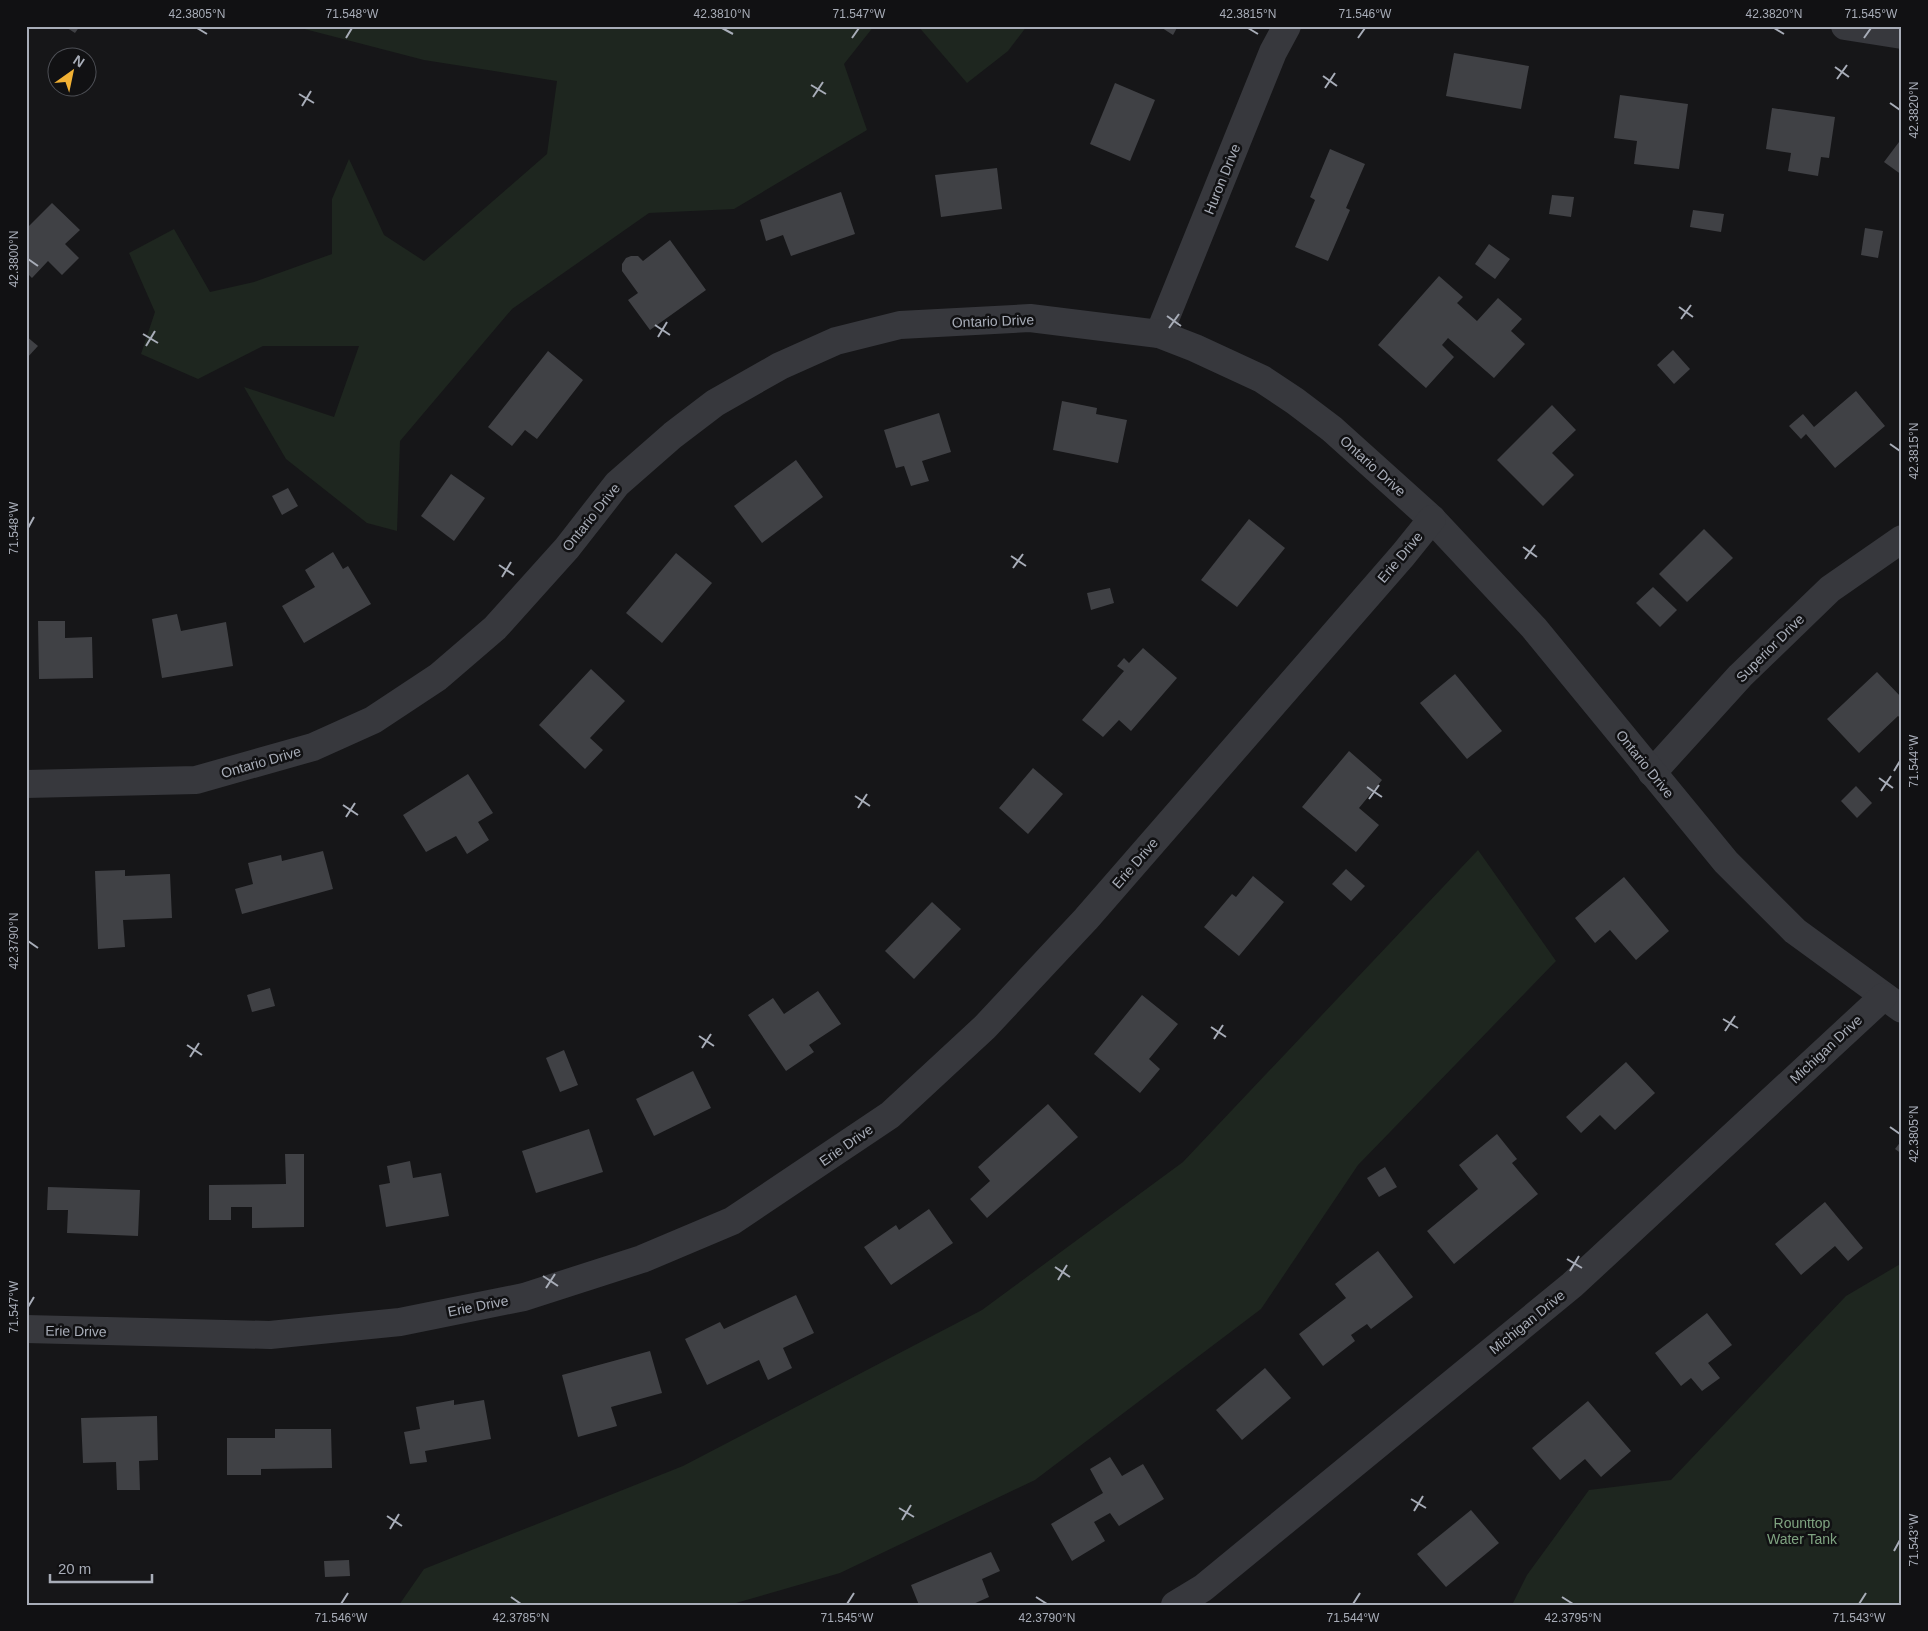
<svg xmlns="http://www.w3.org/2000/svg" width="1928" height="1631" font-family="Helvetica,sans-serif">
<rect width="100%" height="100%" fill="#161618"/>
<!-- green -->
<g fill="#1e261f">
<path d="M293,26h581l-30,38 23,66 -133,79 -85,4 -137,96 -112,132 -3,90 -30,-8 -81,-64 -42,-72 90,30 25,-71h-96l-65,33 -57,-25 14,-42 -26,-59 45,-24 36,63 44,-10 78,-28v-55l17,-40 35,76 40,26 123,-107 10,-73 -133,-21z"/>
<path d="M918,26h109l-19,25 -41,32z"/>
<path d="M1478,850l78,111 -198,204 -97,144 -226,171 -195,93 -111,32h-330l25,-36 259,-103 299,-156 201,-148z"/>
<path d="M1902,1263v342h-390l15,-30 62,-85 82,-10 175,-184z"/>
</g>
<!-- building -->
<g fill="#404145">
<path d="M64,26h16l-5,7z"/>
<path d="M1159,26h19l-5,9z"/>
<path d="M1454,53l75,13 -8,43 -75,-13z"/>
<path d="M1115,83l40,17 -25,61 -40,-17z"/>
<path d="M1620,95l68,9 -9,65 -45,-5 3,-23 -23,-3z"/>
<path d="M1772,108l63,9 -6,41 -8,-1 -3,19 -30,-5 3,-18 -25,-4z"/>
<path d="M1902,138v37l-18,-13z"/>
<path d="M1330,149l35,15 -19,44 4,2 -22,51 -33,-14 20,-47 -5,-3z"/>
<path d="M997,168l5,41 -61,8 -6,-42z"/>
<path d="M841,192l14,42 -64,22 -8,-21 -17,6 -6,-21z"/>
<path d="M1552,195l22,2 -3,20 -22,-3z"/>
<path d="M52,203l28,27 -15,14 14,14 -17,17 -14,-14 -16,17 -6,-6v-43z"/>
<path d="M1693,210l31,4 -3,18 -31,-5z"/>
<path d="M1865,228l18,3 -5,27 -17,-3z"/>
<path d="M670,240l36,50 -56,40 -22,-30 10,-7 -16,-22v-7l4,-6 5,-2h7l5,5z"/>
<path d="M1489,244l21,15 -15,20 -20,-15z"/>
<path d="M1439,276l24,21 -6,6 20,18 21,-23 24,21 -11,12 14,13 -31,34 -46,-40 -6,7 12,12 -28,31 -48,-43z"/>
<path d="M26,336l12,10 -12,13z"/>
<path d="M1673,350l17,19 -16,15 -17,-19z"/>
<path d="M548,351l35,29 -46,59 -12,-9 -13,16 -24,-19z"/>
<path d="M1856,391l29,35 -50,42 -29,-34 -5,5 -12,-13 14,-12 11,13z"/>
<path d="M1062,401l35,7 -1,6 31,6 -9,43 -65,-13z"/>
<path d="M1552,405l24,25 -24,23 22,22 -31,31 -46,-46z"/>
<path d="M939,413l12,39 -29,9 7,20 -18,5 -7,-20 -8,2 -12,-38z"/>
<path d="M796,460l27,37 -61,46 -28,-37z"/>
<path d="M451,474l34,24 -31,43 -33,-25z"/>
<path d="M288,488l10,18 -16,9 -10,-19z"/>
<path d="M1249,519l36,29 -48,59 -36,-27z"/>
<path d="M1704,529l29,29 -46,44 -28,-28z"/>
<path d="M333,552l10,17 5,-3 23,38 -67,39 -22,-37 33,-19 -10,-17z"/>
<path d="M676,553l36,30 -50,60 -36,-30z"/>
<path d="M1653,587l24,23 -17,17 -24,-24z"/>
<path d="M1110,588l4,15 -23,7 -4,-17z"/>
<path d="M177,614l4,17 45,-9 7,44 -71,12 -10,-59z"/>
<path d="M38,621h27v17l27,-1 1,41 -54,1z"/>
<path d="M1143,648l34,30 -46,53 -12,-11 -16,17 -21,-17 42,-49 -7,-5 7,-8 5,5z"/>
<path d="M591,669l34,32 -35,37 13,12 -18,19 -46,-44z"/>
<path d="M1877,672l25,26v21l-4,-3 -39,37 -32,-34z"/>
<path d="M1455,674l47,57 -35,28 -47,-56z"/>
<path d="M1349,751l33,29 -23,28 20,17 -23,27 -54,-45z"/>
<path d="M1033,768l30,26 -35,40 -29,-26z"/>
<path d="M468,774l25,39 -15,9 11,18 -22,14 -11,-18 -30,16 -23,-37z"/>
<path d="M1856,786l16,17 -15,15 -16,-17z"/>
<path d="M323,851l10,38 -91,25 -7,-25 18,-5 -5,-21 33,-8 1,6z"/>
<path d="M1346,869l19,17 -14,15 -19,-17z"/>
<path d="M125,870v6l45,-2 2,44 -49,2 2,27 -27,2 -3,-78z"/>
<path d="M1253,876l31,26 -45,54 -35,-29 28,-33 4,3z"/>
<path d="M1624,877l45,54 -33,29 -26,-30 -15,13 -20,-25z"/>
<path d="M932,902l29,27 -47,50 -29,-28z"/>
<path d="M270,988l5,18 -23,6 -5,-17z"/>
<path d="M818,991l23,33 -32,21 5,7 -28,19 -38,-56 25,-17 11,16z"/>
<path d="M1142,995l36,29 -29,35 11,10 -20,24 -46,-39z"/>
<path d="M564,1050l14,35 -18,7 -14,-34z"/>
<path d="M1626,1062l29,31 -40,37 -15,-15 -19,18 -15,-16z"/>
<path d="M693,1071l18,37 -57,28 -18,-37z"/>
<path d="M1048,1104l30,33 -91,81 -17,-19 20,-18 -12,-14z"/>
<path d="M589,1129l14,43 -67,21 -14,-42z"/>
<path d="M1497,1134l20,25 -5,4 26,31 -84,70 -27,-33 51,-42 -19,-24z"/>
<path d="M1902,1140v14l-7,-5z"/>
<path d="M285,1154h19v73l-52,1v-21h-21v13h-22v-35l77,-1z"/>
<path d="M410,1161l3,17 28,-5 8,43 -63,11 -7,-42 11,-2 -3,-17z"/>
<path d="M1385,1167l12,20 -18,10 -12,-19z"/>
<path d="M48,1187l92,3 -2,46 -71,-3 1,-23h-21z"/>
<path d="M1825,1202l38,46 -15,13 -13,-15 -34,29 -26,-31z"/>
<path d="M929,1209l24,34 -62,42 -27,-38 32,-22 3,5z"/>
<path d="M1378,1251l35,46 -42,32 -4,-5 -16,11 4,6 -32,25 -24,-32 47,-36 -11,-14z"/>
<path d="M796,1295l18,38 -31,15 9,20 -24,12 -9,-20 -52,25 -22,-46 35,-17 4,7z"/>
<path d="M1707,1313l25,32 -24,18 12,15 -18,13 -11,-13 -10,8 -26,-33z"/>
<path d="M650,1351l12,42 -51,14 6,19 -39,11 -16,-62z"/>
<path d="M1265,1368l26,30 -49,42 -26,-30z"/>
<path d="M454,1400v5l30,-5 7,39 -66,12 2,11 -17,2 -6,-32 16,-3 -4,-22z"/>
<path d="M1588,1401l43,50 -30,26 -16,-18 -25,21 -28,-32z"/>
<path d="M157,1416l1,44 -19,1 1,29h-23l-1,-28 -33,1 -2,-45z"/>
<path d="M275,1429h56l1,39 -71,1v6h-34v-37h48z"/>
<path d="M1110,1457l12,19 21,-12 21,35 -45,27 -9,-13 -16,9 11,19 -33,20 -21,-37 52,-31 -13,-24z"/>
<path d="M1471,1510l28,33 -53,44 -29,-33z"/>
<path d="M991,1552l9,19 -18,8 7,18 -18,8h-52l-8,-20z"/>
<path d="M349,1560l1,16 -25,1 -1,-16z"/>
</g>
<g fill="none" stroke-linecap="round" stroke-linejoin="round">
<!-- minor -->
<g stroke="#37383d" stroke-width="28">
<path d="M1845,26l57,9"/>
<path d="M1159,334l114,-282 14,-26"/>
<path d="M1652,773l88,-97 90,-87 72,-50"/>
<path d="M26,784l170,-4 117,-33 60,-27 65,-43 57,-49 72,-80 50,-64 56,-49 42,-32 65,-37 56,-25 64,-16 130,-7 129,16 36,14 67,31 33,22 37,28 100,90 102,109 192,234 69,69 107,78"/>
<path d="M26,1329l244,6 130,-13 124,-25 118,-38 90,-38 158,-106 95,-88 101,-108 317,-364 29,-36"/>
<path d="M1175,1605l28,-17 369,-303 311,-288"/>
</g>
</g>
<!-- ticks -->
<path fill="none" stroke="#a8adb8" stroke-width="2" d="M197,28l10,6M722,28l11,6M1248,28l10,6M1774,28l10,6M346,38l6,-10M852,38l7,-10M1358,38l7,-10M1864,38l7,-10M1835,67l14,10M1323,76l14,10M1837,79l10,-14M811,85l15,9M1325,88l10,-15M299,94l15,9M813,97l10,-15M1890,103l10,7M302,106l9,-15M28,259l10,7M1679,307l14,10M1167,316l14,10M1681,319l10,-14M655,325l15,10M1169,328l10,-14M143,334l15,9M658,337l9,-15M146,346l9,-15M1890,444l10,7M28,528l6,-11M1523,547l14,10M1011,556l15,10M1525,559l10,-14M499,565l15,10M1013,568l10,-14M502,577l9,-15M1894,771l6,-10M1879,778l14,10M1367,787l15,10M1881,791l10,-15M855,796l15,10M1369,799l10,-14M343,805l15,10M858,808l9,-14M346,817l9,-14M28,941l10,7M1723,1019l15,9M1211,1027l15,10M1725,1031l10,-15M699,1036l15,10M1214,1039l9,-14M187,1045l15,10M702,1048l9,-14M190,1057l9,-14M1890,1127l10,7M1567,1259l15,9M1055,1267l15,10M1570,1271l9,-15M543,1276l15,10M1058,1280l9,-15M546,1288l9,-14M28,1307l6,-10M1411,1499l15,9M899,1508l15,9M1414,1511l9,-15M387,1516l15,10M902,1520l9,-15M390,1529l9,-15M1894,1551l6,-11M511,1597l10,7M1036,1597l11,7M1562,1597l11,7M341,1604l7,-11M847,1604l7,-11M1353,1604l7,-11M1859,1604l7,-11"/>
<g text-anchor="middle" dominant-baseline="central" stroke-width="5" stroke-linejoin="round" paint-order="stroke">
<!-- street labels -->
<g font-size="14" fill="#a8adb8" stroke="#111113">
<text transform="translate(1222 179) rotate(-68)">Huron Drive</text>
<text transform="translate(993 321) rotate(-2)">Ontario Drive</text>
<text transform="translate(1373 466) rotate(42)">Ontario Drive</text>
<text transform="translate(591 517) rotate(-51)">Ontario Drive</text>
<text transform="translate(1400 557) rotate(-50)">Erie Drive</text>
<text transform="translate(1770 648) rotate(-45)">Superior Drive</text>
<text transform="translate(261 762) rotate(-16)">Ontario Drive</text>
<text transform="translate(1645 764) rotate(51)">Ontario Drive</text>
<text transform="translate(1135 863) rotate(-49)">Erie Drive</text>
<text transform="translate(1826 1049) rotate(-43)">Michigan Drive</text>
<text transform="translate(846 1145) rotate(-35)">Erie Drive</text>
<text transform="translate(478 1306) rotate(-11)">Erie Drive</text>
<text transform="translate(1527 1322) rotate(-39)">Michigan Drive</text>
<text transform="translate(76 1331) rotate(1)">Erie Drive</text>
</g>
<!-- park labels -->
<g font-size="14" fill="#7fa381" stroke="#111113">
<text x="1802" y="1523">Rounttop<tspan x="1802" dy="16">Water Tank</tspan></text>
</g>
</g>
<!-- border -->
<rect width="1928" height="1631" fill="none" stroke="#111113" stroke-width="55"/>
<!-- north arrow -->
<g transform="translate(72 72) rotate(33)"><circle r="24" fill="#111113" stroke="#4d4f55"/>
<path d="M0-4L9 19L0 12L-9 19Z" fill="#f2b134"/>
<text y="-8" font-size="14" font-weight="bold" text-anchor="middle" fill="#a8adb8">N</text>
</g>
<!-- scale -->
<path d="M50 1574v8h102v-8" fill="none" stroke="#a8adb8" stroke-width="2.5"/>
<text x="58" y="1574" font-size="15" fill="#a8adb8" stroke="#111113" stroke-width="4" paint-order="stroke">20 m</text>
<rect x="28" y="28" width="1872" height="1576" fill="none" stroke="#a8adb8" stroke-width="2"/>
<g font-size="12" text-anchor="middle" fill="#a8adb8">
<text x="197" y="18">42.3805°N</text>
<text x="352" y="18">71.548°W</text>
<text x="722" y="18">42.3810°N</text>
<text x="859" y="18">71.547°W</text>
<text x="1248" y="18">42.3815°N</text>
<text x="1365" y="18">71.546°W</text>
<text x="1774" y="18">42.3820°N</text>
<text x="1871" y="18">71.545°W</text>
<text transform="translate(1914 110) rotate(-90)" y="4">42.3820°N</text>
<text transform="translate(14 259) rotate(-90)" y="4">42.3800°N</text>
<text transform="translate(1914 451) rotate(-90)" y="4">42.3815°N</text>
<text transform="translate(14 528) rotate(-90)" y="4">71.548°W</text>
<text transform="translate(1914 761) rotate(-90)" y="4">71.544°W</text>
<text transform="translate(14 941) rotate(-90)" y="4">42.3790°N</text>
<text transform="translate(1914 1134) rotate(-90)" y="4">42.3805°N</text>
<text transform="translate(14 1307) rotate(-90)" y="4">71.547°W</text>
<text transform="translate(1914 1540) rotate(-90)" y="4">71.543°W</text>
<text x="341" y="1622">71.546°W</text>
<text x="521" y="1622">42.3785°N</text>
<text x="847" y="1622">71.545°W</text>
<text x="1047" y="1622">42.3790°N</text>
<text x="1353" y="1622">71.544°W</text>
<text x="1573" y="1622">42.3795°N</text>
<text x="1859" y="1622">71.543°W</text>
</g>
</svg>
